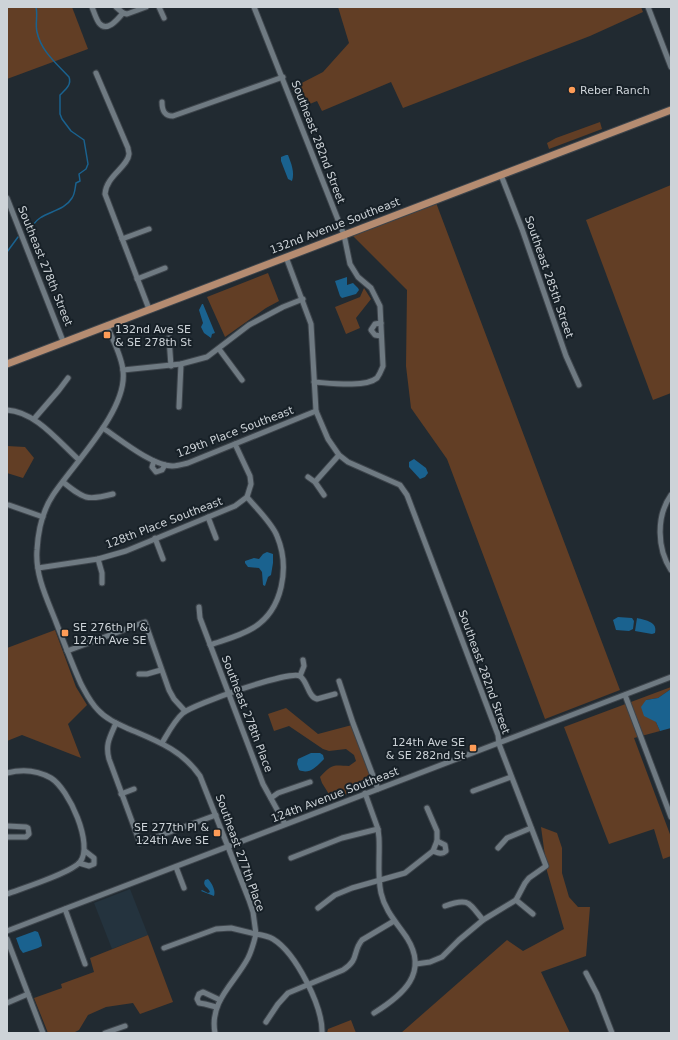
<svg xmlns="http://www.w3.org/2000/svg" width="678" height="1040" font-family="'DejaVu Sans',sans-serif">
<rect width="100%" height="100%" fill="#212a31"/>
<!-- built -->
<path fill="#24333e" d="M130,889l18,46 -36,14 -18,-46z"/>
<!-- green -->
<g fill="#623e25">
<path d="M7,7h65l16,42 -81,30z"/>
<path d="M338,7h303l2,5 -53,24 -187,72 -12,-26 -69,29 -5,-10 -17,7 -8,-20 31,-16 26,-29z"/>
<path d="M600,122l2,7 -53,20 -2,-6 9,-5z"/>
<path d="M671,185v208l-18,7 -67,-180z"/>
<path d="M435,200l185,490 -75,29 -98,-260 -36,-51 -5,-42 1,-76 -57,-57z"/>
<path d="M268,273l11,28 -13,7 -41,29 -18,-40z"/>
<path d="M364,288l7,11 -15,19 4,10 -14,6 -11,-27 25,-10z"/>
<path d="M7,446l18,1 9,11 -11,20 -16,-5z"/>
<path d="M55,630l21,57 11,18 -19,19 13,34 -59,-23 -15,6v-93z"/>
<path d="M671,687v2l-13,9 -12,2 14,31 -26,7 37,99v19l-8,3 -9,-30 -45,15 -45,-117z"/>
<path d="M286,708l32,26 34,-9 22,60 -42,14 -10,-16 -2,-6c12,-13 12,-12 29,-11l7,-5 -2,-6 -8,-6 -17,2 -6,-2 -34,-23 -15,5 -6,-17z"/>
<path d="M541,827l16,6 5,15v25l7,24 9,10h12l-4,49 -45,16 29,61h-169l106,-93 16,11 41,-22 -17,-58z"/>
<path d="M148,935l25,67 -33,12 -7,-11 -27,4 -18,8 -9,15 -6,3h-25l-14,-35 28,-10 -1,-4 33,-12 -4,-14z"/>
<path d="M351,1020l5,13h-29l1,-4z"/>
</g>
<!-- water -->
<g fill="#1a628f">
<path d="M286,155h2c3,8 7,17 4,26l-4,-2 -7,-18v-4z"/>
<path d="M347,277v8l6,-2 5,5 1,2 -3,4 -14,4 -2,-2 -5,-15z"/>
<path d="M202,304h1l12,29 -3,1 -1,4 -7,-5 -3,-6 2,-4 -4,-13z"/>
<path d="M414,459l12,9 2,5 -3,4 -5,2 -11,-12v-5z"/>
<path d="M267,552l6,2v9l-2,12 -3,2 -3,9 -2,-1 -1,-13 -3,-4 -11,-1 -3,-4v-2l9,-3 5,1 4,-5z"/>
<path d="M618,617l14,1 2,3 -1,8 -4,2 -13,-1 -3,-10z"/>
<path d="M637,618c9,2 21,4 18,15l-3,1 -17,-3z"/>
<path d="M671,689v39l-11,3 -4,-9 -12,-6 -3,-9 5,-7 12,-2z"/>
<path d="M311,753h9l3,2 1,4c-7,7 -14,16 -25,11l-2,-6 1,-5z"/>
<path d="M208,879c4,4 8,12 6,17l-13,-5 1,-1 6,3 2,-1c-2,-5 -8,-6 -5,-12z"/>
<path d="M35,931l3,1 3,8 1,6 -4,2 -15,5 -3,-4 -4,-11z"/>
</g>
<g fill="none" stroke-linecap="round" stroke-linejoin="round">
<!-- stream -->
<g stroke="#1a628f" stroke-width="1.5">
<path d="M28,233c3,-5 6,-11 12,-15 10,-7 25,-8 32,-20 3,-4 3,-10 4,-15l4,-2 -1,-7 7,-5 2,-5 -4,-24 -13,-9 -9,-12 -2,-5v-19c5,-5 12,-10 9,-18 -13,-14 -28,-26 -32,-45 -2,-8 1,-17 -1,-25"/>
<path d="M7,252l11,-15"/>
</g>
<defs>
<g id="minor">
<path d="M92,7c2,5 4,12 7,16 8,10 19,-4 24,-10"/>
<path d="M116,7l7,6"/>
<path d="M159,7l5,11"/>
<path d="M254,7l90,228 6,29 8,13 13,11 9,18 3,60c-2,5 -3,8 -6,12 -12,10 -48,5 -63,4"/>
<path d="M648,7l23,60"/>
<path d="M123,13l4,1 19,-7"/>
<path d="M96,73l32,75c0,2 1,4 1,6 -1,13 -23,22 -24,40l44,115"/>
<path d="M162,102c0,8 2,14 11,14l110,-39"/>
<path d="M501,175l21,54 44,127 13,29"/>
<path d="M7,198l56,143"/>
<path d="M122,239l27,-10"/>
<path d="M286,257l25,67 5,87 12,28 11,16 9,7 52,23 7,10 91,240 1,9 47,122 -17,12 -4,5 -9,17 -33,20 -24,20 -17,17 -12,5 -14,2"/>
<path d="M137,279l28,-11"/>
<path d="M381,323l-6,1 -4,6 4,5 6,1"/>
<path d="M107,325c5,14 15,31 16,46 5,39 -49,92 -70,124 -10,15 -15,36 -16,55 -2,25 10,49 19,72 8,21 16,42 25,62 5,9 9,18 17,26 8,9 20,14 31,19 28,12 53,21 71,47l49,124 4,12 3,22c6,1 12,2 17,5 23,14 50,68 49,94"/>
<path d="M169,338l2,28"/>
<path d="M219,349l23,31"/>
<path d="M123,370l58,-6 26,-7 42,-32 34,-18 20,-8"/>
<path d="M179,407l2,-43"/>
<path d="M7,410c29,2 51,31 72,50"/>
<path d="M34,419l25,-29 9,-12"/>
<path d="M103,428c18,12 48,37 69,38 6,0 11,-2 16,-3l128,-52"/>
<path d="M154,461l-2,6 4,5 6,-2 3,-5"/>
<path d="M308,477l7,5 9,13"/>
<path d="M63,482c21,17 24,19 50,12"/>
<path d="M315,482l24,-27"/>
<path d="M671,495c-15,21 -14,54 0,75"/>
<path d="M9,505l34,12"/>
<path d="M208,517l8,21"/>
<path d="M155,538l8,21"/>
<path d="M98,559l4,14v10"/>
<path d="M38,568l60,-9 28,-8 109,-45 12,-9"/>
<path d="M199,607l1,11 63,166 22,40"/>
<path d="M210,645c14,-5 30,-9 43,-17 30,-18 37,-61 24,-92 -5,-13 -21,-28 -30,-39l4,-13 -1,-8 -15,-32"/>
<path d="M67,651l78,-29 24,68 5,9 11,12"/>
<path d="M303,660l1,6 -4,10c8,6 8,21 17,23l18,-5"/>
<path d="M139,674h8l14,-4"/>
<path d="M339,681l14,42 25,66"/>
<path d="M625,695l46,122"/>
<path d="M116,723c-6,14 -11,21 -7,36l31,84 76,-28"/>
<path d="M162,743c6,-10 12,-22 21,-30 11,-9 107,-43 117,-37"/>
<path d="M7,773c15,-4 30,-3 44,5 18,11 43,67 29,84 -9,11 -57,26 -73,32"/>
<path d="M473,791l38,-14"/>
<path d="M365,793l13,36 1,9c1,18 -2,37 2,55 4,18 16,30 26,45 22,35 -4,57 -33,75"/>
<path d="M121,794l13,-5"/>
<path d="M271,798l7,-5 32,-11"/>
<path d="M7,826l19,1 2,1 1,6 -3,3h-19"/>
<path d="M498,848l9,-10 24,-10"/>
<path d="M433,851c5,2 9,4 13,0l-1,-6 -8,-4"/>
<path d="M291,858l51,-20 36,-9"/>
<path d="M79,863l10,3 5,-2v-6l-9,-7"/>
<path d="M176,867l8,21"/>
<path d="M516,900l17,14"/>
<path d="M445,906c24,-9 24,-3 38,14"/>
<path d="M318,908l17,-13 17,-7 53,-15 28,-22 4,-10v-10l-10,-23"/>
<path d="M65,909l20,55"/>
<path d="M7,931l664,-254"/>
<path d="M7,939l36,94"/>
<path d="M164,948l52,-19 15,-1 25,6c-2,8 -4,16 -8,24 -13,25 -39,43 -33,75"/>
<path d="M586,973l11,21 15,39"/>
<path d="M7,1003l21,-9"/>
<path d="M216,1007l-11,-3 -6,-1 -2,-4 2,-5 4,-2 17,8"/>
<path d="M266,1022l12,-18 10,-11 55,-23c17,-11 9,-18 19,-30l32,-19"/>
<path d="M105,1033l20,-7"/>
</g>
<path id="major" d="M7,364l664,-254"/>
</defs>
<!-- minor casing -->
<use href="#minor" stroke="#3d444b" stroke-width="7"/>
<!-- major casing -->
<use href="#major" stroke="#3d444b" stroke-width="9"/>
<!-- minor -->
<use href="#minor" stroke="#6f7a82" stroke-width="5"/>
<!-- major -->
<use href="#major" stroke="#b58c71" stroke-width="7"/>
</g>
<!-- markers -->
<g fill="#fe9c57" stroke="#172027" stroke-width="1.5">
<circle cx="572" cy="90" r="4"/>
<rect x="103" y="331" width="8" height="8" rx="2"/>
<rect x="61" y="629" width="8" height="8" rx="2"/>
<rect x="469" y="744" width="8" height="8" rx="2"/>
<rect x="213" y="829" width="8" height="8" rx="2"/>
</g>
<g text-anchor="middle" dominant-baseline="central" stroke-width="4" stroke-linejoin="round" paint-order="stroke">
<!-- poi labels -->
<g font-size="11" fill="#cdd3d8" stroke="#172027" text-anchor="start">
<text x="580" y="90">Reber Ranch</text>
<text x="115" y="329">132nd Ave SE<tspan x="115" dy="13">&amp; SE 278th St</tspan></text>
<text x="73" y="627">SE 276th Pl &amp;<tspan x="73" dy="13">127th Ave SE</tspan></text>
<text x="465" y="742" text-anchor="end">124th Ave SE<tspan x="465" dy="13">&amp; SE 282nd St</tspan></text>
<text x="209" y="827" text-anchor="end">SE 277th Pl &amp;<tspan x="209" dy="13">124th Ave SE</tspan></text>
</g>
<!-- street labels -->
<g font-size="11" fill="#cdd3d8" stroke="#172027">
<text transform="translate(318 142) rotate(69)">Southeast 282nd Street</text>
<text transform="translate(335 226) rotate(-21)">132nd Avenue Southeast</text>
<text transform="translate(45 266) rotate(68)">Southeast 278th Street</text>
<text transform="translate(549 277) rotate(71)">Southeast 285th Street</text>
<text transform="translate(235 432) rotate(-21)">129th Place Southeast</text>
<text transform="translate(164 523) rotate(-21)">128th Place Southeast</text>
<text transform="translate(484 672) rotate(70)">Southeast 282nd Street</text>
<text transform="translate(247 714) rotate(69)">Southeast 278th Place</text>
<text transform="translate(335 795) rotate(-21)">124th Avenue Southeast</text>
<text transform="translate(240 853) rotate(70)">Southeast 277th Place</text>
</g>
</g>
<!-- border -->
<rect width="678" height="1040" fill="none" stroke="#cdd3d8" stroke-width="16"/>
</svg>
